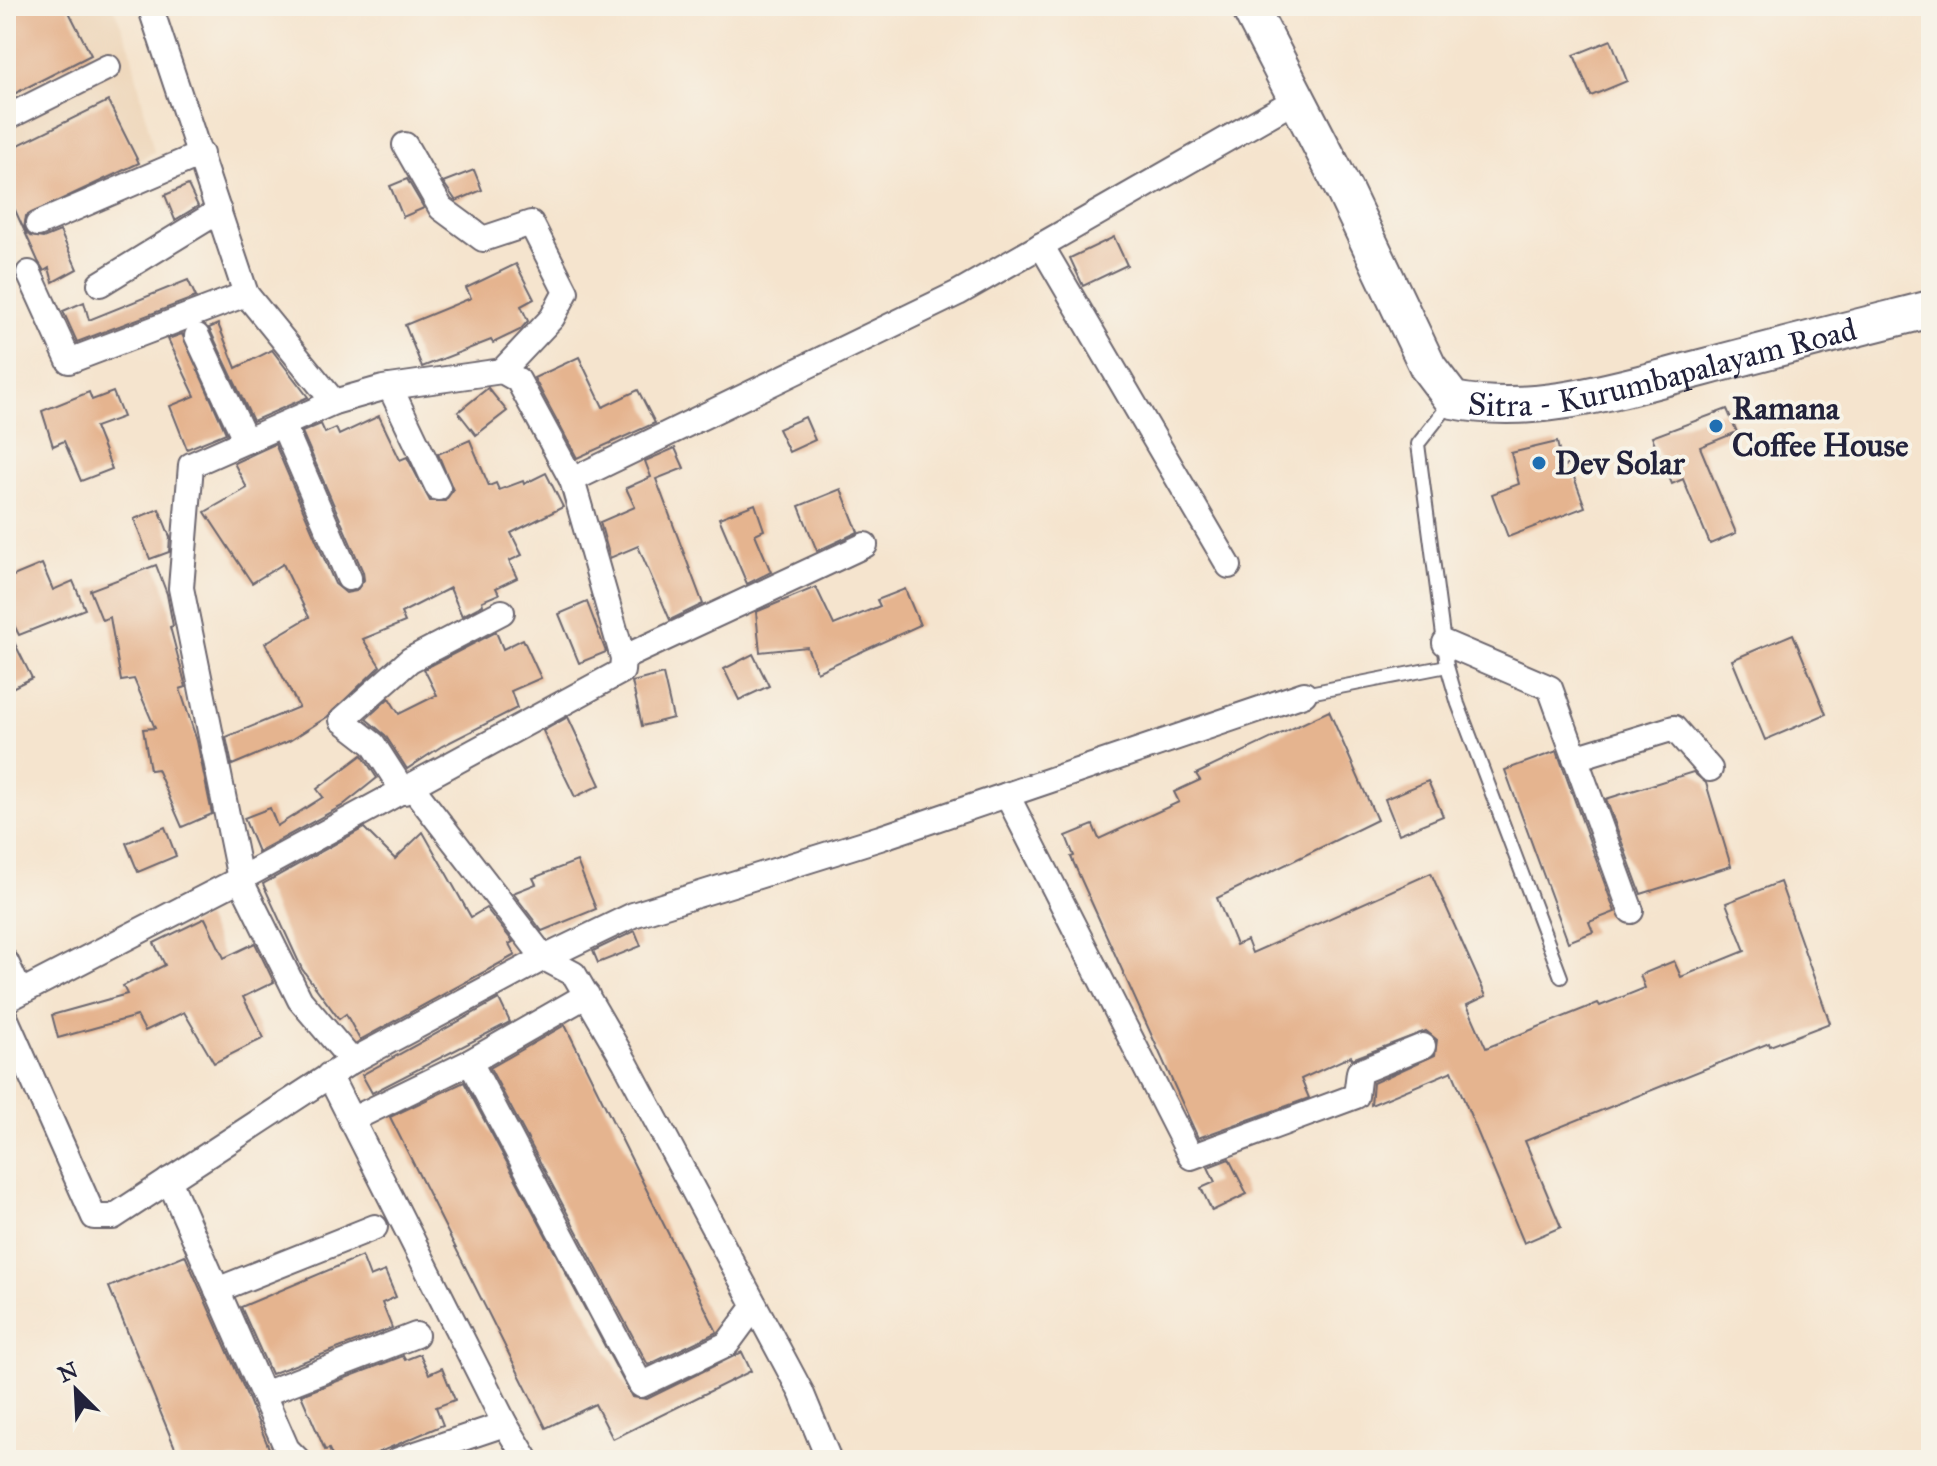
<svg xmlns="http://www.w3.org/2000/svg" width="1937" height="1466" font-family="'IM FELL Great Primer',serif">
<rect width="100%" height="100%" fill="#f7f3e8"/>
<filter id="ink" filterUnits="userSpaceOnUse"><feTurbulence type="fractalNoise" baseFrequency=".0125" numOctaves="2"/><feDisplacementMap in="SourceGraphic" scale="16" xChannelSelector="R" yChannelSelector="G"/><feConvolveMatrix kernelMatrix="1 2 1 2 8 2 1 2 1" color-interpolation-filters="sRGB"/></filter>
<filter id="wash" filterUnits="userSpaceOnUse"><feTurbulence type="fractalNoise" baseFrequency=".006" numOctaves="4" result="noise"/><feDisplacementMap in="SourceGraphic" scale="32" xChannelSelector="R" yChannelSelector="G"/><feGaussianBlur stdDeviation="1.8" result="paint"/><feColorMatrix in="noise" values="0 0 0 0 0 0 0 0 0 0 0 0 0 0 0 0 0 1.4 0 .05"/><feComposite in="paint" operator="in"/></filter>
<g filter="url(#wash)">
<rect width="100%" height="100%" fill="#f5e4ce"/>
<!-- built -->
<path fill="#eed7bb" d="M6,6h107l17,41 24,105 -148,78z"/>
<g id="blocks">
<!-- building -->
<g fill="#e5b48f">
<path d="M6,6h60l25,49 -85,43z"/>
<path d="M1611,40l16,41 -36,15 -17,-41z"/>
<path d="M108,101l31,62 -113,53 -2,13 6,7 13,2 17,-7 17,38 -24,13 -4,-14 -5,3 -6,-10 -23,-51 -9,5v-64z"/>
<path d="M474,170l8,20 -26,11 -13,-19z"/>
<path d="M407,179l17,29 -21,9 -13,-31z"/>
<path d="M188,185l10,21 -23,14 -10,-25z"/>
<path d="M1114,237l13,28 -44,21 -13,-28z"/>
<path d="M516,264l18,35 -13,7 7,15 -8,9 -27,13 -2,-3 -69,27 -17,-42 66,-27 -5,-10z"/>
<path d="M188,280l8,17 -119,45 -14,-31 21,-9 5,18z"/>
<path d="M218,324l18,44 36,-18 36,47 -55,24 -44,-93z"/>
<path d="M182,334l44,99 -39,16 -17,-43 25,-10 -27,-57z"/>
<path d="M579,357l24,50 35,-17 17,33 -78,35 -43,-80z"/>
<path d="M488,388l19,23 -31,24 -18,-23z"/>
<path d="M89,392l3,8 21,-8 10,25 -28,10 17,42 -31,12 -17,-40 -11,5 -11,-35z"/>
<path d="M1727,409l10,23 -37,15 36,86 -26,11 -27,-65 -11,5 -20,-47z"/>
<path d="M379,416l21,44 7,-3 23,44h15l8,-11 -15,-36 32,-14 19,46 7,-3 3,7 24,-9 1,3 22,-11 17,34 -52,26 11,22 -13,6 8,17 -21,10 3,6 -17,7 1,4 -21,11 -12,-28 -49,25 4,9 -42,17 17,27 -53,51 -38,24 -57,24 -6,-28 73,-30 -34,-64 44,-26 -26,-53 -31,19 -47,-71 42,-24 -13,-25 41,-19 60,140 11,9 10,-2 8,-11 -1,-8 -61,-140 19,-8 4,9 11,-5 3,7z"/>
<path d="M805,417l10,23 -26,12 -11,-23z"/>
<path d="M1557,442l6,25 6,-3 16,43 -77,30 -16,-43 27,-10 -8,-31z"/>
<path d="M675,448l9,20 -28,11 47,125 -33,16 -32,-74 -28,12 -10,-36 35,-15 -9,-19 25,-11 -6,-16z"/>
<path d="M841,489l17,43 -41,19 -18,-45z"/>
<path d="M755,504l9,26 -9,4 16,38 -24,12 -28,-66z"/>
<path d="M159,509l11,28 -1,15 -19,7 -16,-40z"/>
<path d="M42,564l11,26 20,-9 12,28 -66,26 -13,-26v-30z"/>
<path d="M156,565l11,29 6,32 -3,1 16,60 -6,2 17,52 15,73 -30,13 -25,-58 -7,1 -7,-41 12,-1 -21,-49 -13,2 -11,-64 -8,3 -12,-30z"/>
<path d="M816,587l18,38 46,-19 -3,-6 28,-11 15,36 -103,47 -10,-25 -47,5 -4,-40z"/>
<path d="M587,602l19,50 -27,11 -20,-49z"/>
<path d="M6,626l26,52 -26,13z"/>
<path d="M496,632l7,17 20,-10 18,39 -30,13 6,17 -75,38 -35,23 -22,-34 -19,-16 23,-21 10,16 38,-19 -13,-26z"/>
<path d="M1793,634l33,80 -61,26 -33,-80z"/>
<path d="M753,654l16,32 -30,14 -15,-31z"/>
<path d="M663,674l10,44 -31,8 -10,-44z"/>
<path d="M1329,711l48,109 -160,78 19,47 11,-5 5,13 179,-80 55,123 -19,9 19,43 112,-45 2,3 45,-18 -5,-13 34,-14 7,16 64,-26 -19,-48 54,-21 50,141 -60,23 -1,-3 -244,98 36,86 -37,16 -72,-172 -81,34 2,-22 62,-28 2,-15 -11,-9 -74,28 -1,-3 -50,23 8,19 -111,40 -127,-281 3,-1 -8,-20 27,-11 6,14 80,-37 -5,-10 26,-12 -4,-6z"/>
<path d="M568,717l32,68 -25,12 -32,-66z"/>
<path d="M1557,751l58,161 -26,10 4,10 -25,10 -63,-172z"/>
<path d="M362,755l15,23 -35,28 -84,46 -14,-34 26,-10 7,18 46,-29 -6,-8z"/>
<path d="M1693,772l13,11 25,83 -90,28 -35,-95z"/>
<path d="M1428,781l15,35 -44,18 -14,-35z"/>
<path d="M165,827l11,29 -38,16 -12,-29z"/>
<path d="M364,828l31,31 28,-27 48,85 15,-9 27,34 -4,2 6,11 -155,85 -14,-26 -7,5 -37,-50 -39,-85z"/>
<path d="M577,861l19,48 -54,22 -29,-38 23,-9 -3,-6z"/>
<path d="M205,918l19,40 31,-15 19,39 -31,15 21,41 -50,25 -30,-51 -39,19 -8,-15 -79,22 -6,-23 75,-21 -4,-8 42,-21 -11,-22z"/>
<path d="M635,931l6,15 -43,17 -5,-12z"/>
<path d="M499,999l11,23 -138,71 -10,-18z"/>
<path d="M565,1025l152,307 -69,33 -158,-297z"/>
<path d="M464,1082l168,315 15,2 95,-47 9,19 -138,68 -18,-35 -49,24 -156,-311z"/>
<path d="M1229,1159l18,35 -35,17 -11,-23 14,-6 -7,-15z"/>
<path d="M185,1255l58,131 31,74h-94l-71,-173z"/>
<path d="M362,1256l8,21 15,-6 11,26 -14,6 10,25 -121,46 -30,-67z"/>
<path d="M420,1354l9,20 13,-6 13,32 -19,7 7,18 -82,35h-27l-5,-11 -4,1 -24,-55 102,-39 2,4z"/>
</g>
</g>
</g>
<g filter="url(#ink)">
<use href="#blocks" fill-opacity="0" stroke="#6c666e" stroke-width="2"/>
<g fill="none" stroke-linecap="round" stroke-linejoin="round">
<defs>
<g id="lane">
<path d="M1451,402l-33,42 29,222 11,38 103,273"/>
<path d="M1304,694l143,-28"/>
</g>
<g id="street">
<path d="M150,6l96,288 88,108"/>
<path d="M6,118l102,-51"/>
<path d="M405,145l36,63 42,31 48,-16 35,69 -14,26 -50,53"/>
<path d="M38,224l163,-70"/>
<path d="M1041,245l188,321"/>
<path d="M29,273l40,88 177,-67"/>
<path d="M100,284l119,-73"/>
<path d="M197,336l49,105"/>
<path d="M390,387l48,101"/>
<path d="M283,425l66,153"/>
<path d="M572,480l-54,-100 -16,-9 -119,17 -49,14 -143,63 -10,123 59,291 60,121 52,61 192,-103 30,16 51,88 176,330 28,68"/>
<path d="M1445,643l105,45 81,223"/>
<path d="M623,658l242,-113"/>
<path d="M1575,758l99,-30 36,41"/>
<path d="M412,787l132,171 89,-43 247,-77 424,-144"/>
<path d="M404,792l-31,-48 -31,-24 68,-60 92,-48"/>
<path d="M1007,795l184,362 165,-61 3,-24 64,-26"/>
<path d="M6,962l14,30"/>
<path d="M6,1000l234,-121 382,-208 1,-13 -51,-178 386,-187 339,-194"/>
<path d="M6,1019l88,198h19l239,-156"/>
<path d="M470,1062l171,323 86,-41 28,-38"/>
<path d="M329,1075l176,349 22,36"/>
<path d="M351,1120l119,-58 117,-67"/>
<path d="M169,1180l118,269 11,11"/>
<path d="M217,1290l158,-63"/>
<path d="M263,1394l153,-59"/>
<path d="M398,1460l107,-36"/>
</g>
<g id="primary">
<path id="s1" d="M1249,6l96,186 83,175 25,33c85,17 169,-12 252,-33 75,-20 151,-39 226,-58"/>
</g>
</defs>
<!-- lane casing -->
<use href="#lane" stroke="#6c666e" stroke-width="16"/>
<!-- street casing -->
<use href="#street" stroke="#6c666e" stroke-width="28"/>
<!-- primary casing -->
<use href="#primary" stroke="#6c666e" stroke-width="40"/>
<!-- lane -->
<use href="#lane" stroke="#fff" stroke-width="12"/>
<!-- street -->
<use href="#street" stroke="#fff" stroke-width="24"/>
<!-- primary -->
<use href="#primary" stroke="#fff" stroke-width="36"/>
</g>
</g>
<!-- markers -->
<g fill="#1f6fb2" stroke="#f7f3e8" stroke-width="3">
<circle cx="1716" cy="426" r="8"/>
<circle cx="1539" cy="463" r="8"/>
</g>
<g text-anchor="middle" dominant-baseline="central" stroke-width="8" stroke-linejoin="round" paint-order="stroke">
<!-- street labels -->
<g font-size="32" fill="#22223b" stroke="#f7f3e8">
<text stroke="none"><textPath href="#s1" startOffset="658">Sitra - Kurumbapalayam Road</textPath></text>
</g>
<!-- poi labels -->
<g font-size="32" font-weight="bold" fill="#22223b" stroke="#f7f3e8" text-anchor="start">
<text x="1732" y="408">Ramana<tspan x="1732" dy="37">Coffee House</tspan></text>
<text x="1555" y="463">Dev Solar</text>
</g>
</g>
<!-- margin -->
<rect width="1937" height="1466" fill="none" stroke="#f7f3e8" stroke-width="32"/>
<!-- north arrow -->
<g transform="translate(76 1390) rotate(336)" stroke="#f7f3e8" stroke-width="6" paint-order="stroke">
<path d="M0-6L14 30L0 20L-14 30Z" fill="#22223b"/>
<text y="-12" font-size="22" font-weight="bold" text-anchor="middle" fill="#22223b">N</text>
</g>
</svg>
